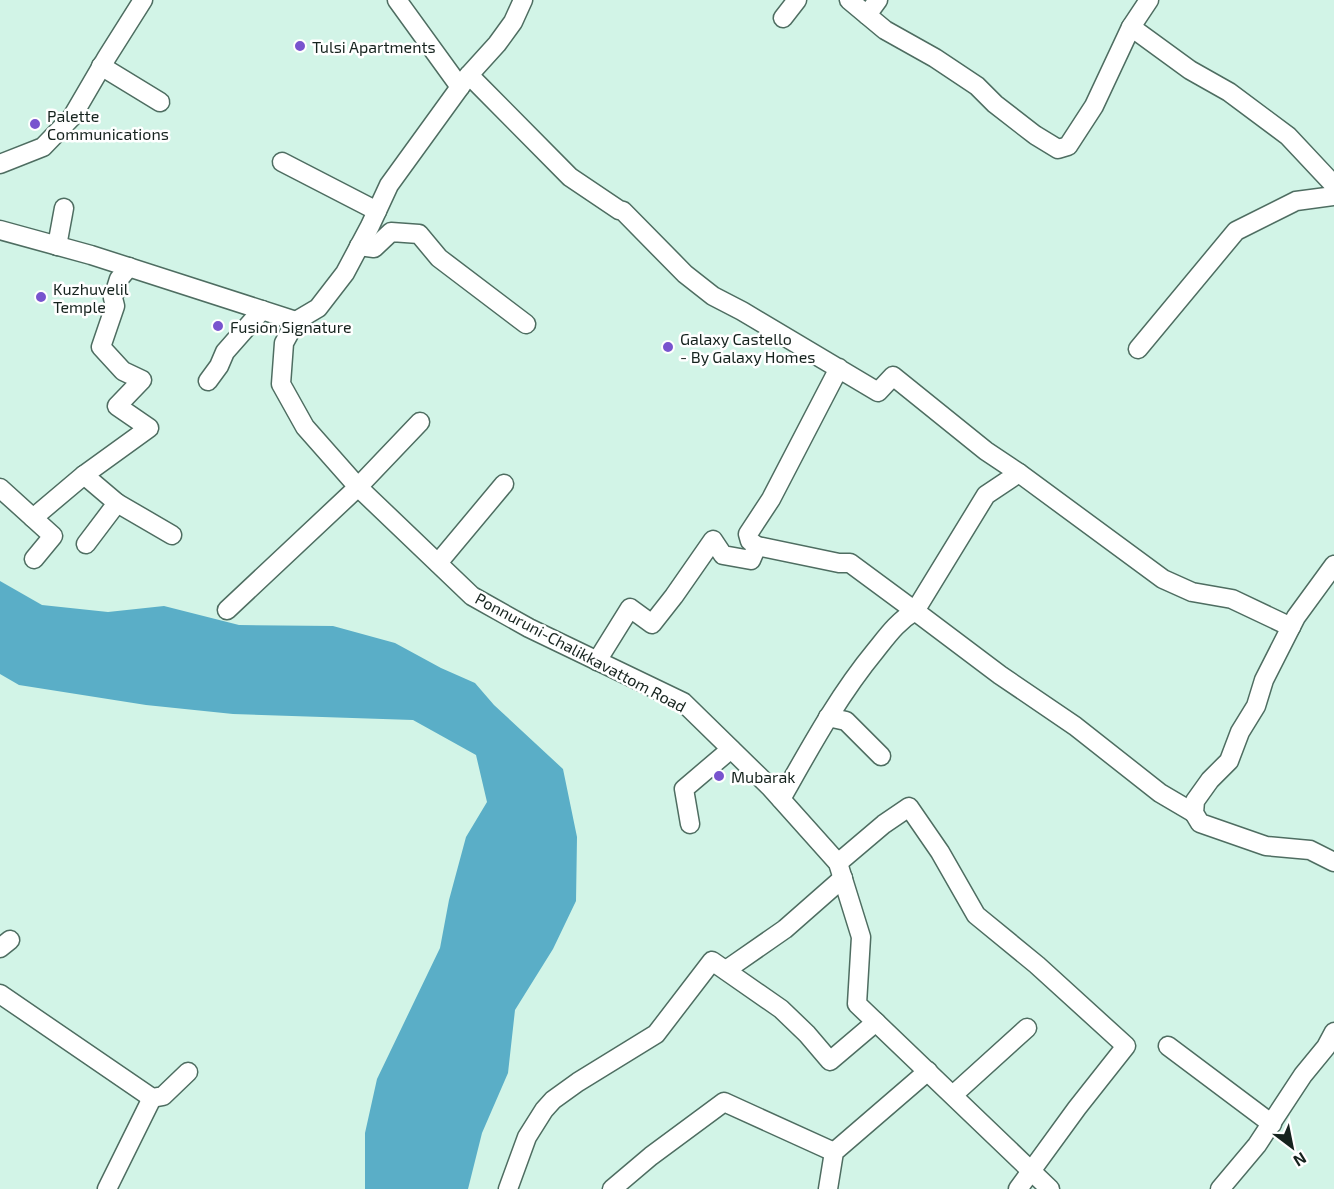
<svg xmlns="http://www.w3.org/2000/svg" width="1334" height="1189" font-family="'Exo 2',sans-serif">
<rect width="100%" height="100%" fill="#d2f4e7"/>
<!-- water -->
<path fill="#5aaec7" d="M0,581l42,24 66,7 56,-6 75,19 94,1 62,17 46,25 34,15 19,22 69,64 14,68 -1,64 -23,48 -38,61 -7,63 -26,60 -14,56h-103v-56l12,-54 63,-131 9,-48 17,-63 21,-35 -11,-47 -63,-35 -180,-6 -87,-9 -127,-20 -19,-11z"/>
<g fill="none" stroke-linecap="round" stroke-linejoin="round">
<defs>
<g id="minor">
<path d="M397,0l63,87"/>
<path d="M849,0l18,15 11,-15"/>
<path d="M867,15l18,15 50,28 42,28 18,18 40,31 23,14 10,-3 26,-40 37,-79 59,43 39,22 59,44 46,49"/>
<path d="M783,18l14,-18"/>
<path d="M1131,27l18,-27"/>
<path d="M101,66l59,36"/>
<path d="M469,75l101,102 49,33 4,1 62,63 28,22 29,15 136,81 15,-16 93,75 33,22 -33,22 -71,116 -65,-48h-11l-82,-17 -7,-5 -2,-7 23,-35 68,-131"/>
<path d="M282,162l95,49"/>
<path d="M0,164l43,-17 29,-30 35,-60 36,-57"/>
<path d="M0,230l91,25 205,66 -12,22 -3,41 24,43 53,60 114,109 57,32 154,74 87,85 68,76 23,74 -4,67 193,185"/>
<path d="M57,246l7,-38"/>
<path d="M359,246l15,2 17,-16 28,2 20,24 87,66"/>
<path d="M296,321l22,-13 27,-35 25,-47 19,-41 79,-109 29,-32 16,-22 10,-22"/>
<path d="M1138,349l98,-118 60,-30 38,-5"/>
<path d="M208,381l11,-15 6,-14 37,-42"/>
<path d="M1019,473l144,106 29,13 40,7 59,28"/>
<path d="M0,488l53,48 -19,23"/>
<path d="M117,503l55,32"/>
<path d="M33,518l51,-43"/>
<path d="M86,544l31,-41 -33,-28 65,-47 -32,-22 25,-26 -19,-9 -22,-24 14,-41 -2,-8 6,-19 10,-12"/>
<path d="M438,563l66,-79"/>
<path d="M1334,565l-38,52 -32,63 -8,26 -16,26 -11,29 -19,19 -15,21 -1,12 6,10 66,23 44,4 24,12"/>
<path d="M227,610l131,-123 62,-65"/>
<path d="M597,661l33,-53 22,16 22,-28 39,-56 10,15 28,5 6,-14"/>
<path d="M828,717l18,4 35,35"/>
<path d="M781,799c29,-51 57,-103 95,-149 12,-15 22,-29 39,-39l85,64 75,51 85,67 34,20"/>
<path d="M690,824l-6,-35 47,-40"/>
<path d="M838,863l46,-39 25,-17 31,45 36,63 61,50 89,81 -49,62 -59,81"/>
<path d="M0,948l10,-8"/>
<path d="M726,970l59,-41 58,-51"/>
<path d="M0,994l152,104 11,-2 25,-24"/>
<path d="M1168,1046l104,78"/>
<path d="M953,1095l74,-67"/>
<path d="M107,1189l45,-91"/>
<path d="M508,1189l19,-52 17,-27 9,-10 25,-18 78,-48 56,-73 69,48 26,25 23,27 46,-39"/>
<path d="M612,1189l39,-33 73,-54 110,50"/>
<path d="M828,1189l6,-37 94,-81"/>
<path d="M1220,1189l37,-44 46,-70 23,-28 8,-15"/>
</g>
</defs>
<!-- minor casing -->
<use href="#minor" stroke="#4e6d61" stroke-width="21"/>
<!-- minor -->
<use href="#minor" stroke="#fff" stroke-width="18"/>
</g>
<!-- markers -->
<g fill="#7854ce" stroke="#fff" stroke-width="2">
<circle cx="300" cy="46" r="6"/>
<circle cx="35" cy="124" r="6"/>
<circle cx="41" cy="297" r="6"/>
<circle cx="218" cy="326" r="6"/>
<circle cx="668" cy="347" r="6"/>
<circle cx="719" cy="776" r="6"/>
</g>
<g text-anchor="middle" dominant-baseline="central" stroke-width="5" stroke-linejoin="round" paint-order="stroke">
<!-- poi labels -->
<g font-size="16" fill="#16231e" stroke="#fff" text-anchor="start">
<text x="312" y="46">Tulsi Apartments</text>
<text x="47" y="115">Palette<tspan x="47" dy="18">Communications</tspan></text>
<text x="53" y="288">Kuzhuvelil<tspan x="53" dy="18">Temple</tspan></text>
<text x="230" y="326">Fusion Signature</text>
<text x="680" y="338">Galaxy Castello<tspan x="680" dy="18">- By Galaxy Homes</tspan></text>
<text x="731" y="776">Mubarak</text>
</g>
<!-- street labels -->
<g font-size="16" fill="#16231e" stroke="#fff">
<text transform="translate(581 652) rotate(28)">Ponnuruni-Chalikkavattom Road</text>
</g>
</g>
<!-- north arrow -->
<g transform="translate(1292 1147) rotate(148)" stroke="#ffffff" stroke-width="4.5" paint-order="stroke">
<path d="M0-4.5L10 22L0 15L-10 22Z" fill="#16231e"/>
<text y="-9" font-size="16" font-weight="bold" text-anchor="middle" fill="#16231e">N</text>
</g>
</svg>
